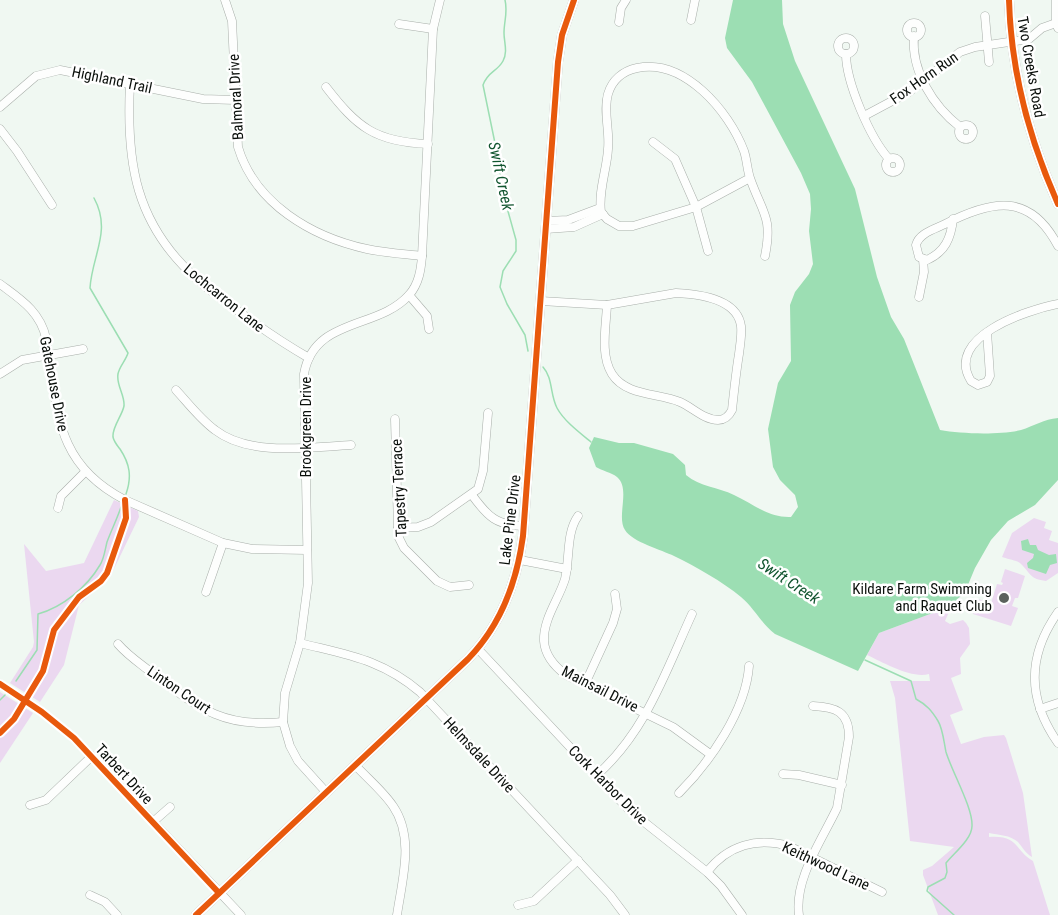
<svg xmlns="http://www.w3.org/2000/svg" width="1058" height="915" font-family="'Roboto Condensed',sans-serif">
<rect width="100%" height="100%" fill="#f0f8f2"/>
<!-- green -->
<g fill="#ebd8f0">
<path d="M114,500l24,11 1,6 -29,60 -31,28 -15,60 -24,37 -30,-19 23,-36 1,-5 -10,-98 22,27 38,-8z"/>
<path d="M1034,518l12,4 -2,6 8,3 -3,9 9,3v30l-12,8c-16,-2 -15,-7 -25,-17 -4,-4 -14,-5 -19,-7l10,-24z"/>
<path d="M1005,569l20,7 -7,22h-3l-3,8 6,2 -7,18 -38,-12 5,-15 13,4 6,-19 5,1 1,-2 -2,-1z"/>
<path d="M962,595l-13,17 -4,9 5,3 13,-4 3,3 3,5 1,16 -10,14 1,16 -10,4 12,32 -13,5 11,29 23,-7 20,-2 2,3 17,55 9,64c-7,-4 -9,-9 -14,-15 -8,-7 -19,-7 -29,-9v4c30,-2 25,13 44,24l17,54h-112l-15,-40v-5l9,-4 22,-19 -44,-6 -15,-143 -5,-17h40l-1,-7c-17,5 -45,-11 -62,-19l12,-22 70,-26z"/>
<path d="M0,692l33,21 -33,50z"/>
</g>
<!-- water -->
<g fill="#9cdeb3">
<path d="M733,0h49l1,24 12,37 60,128 22,88 14,40 13,22 36,91c22,4 60,5 81,0 13,-4 23,-11 37,-12v62l-23,25 -27,16 -17,19 -16,28 -10,24 -16,15 -70,26 -21,38 -83,-37c-14,-11 -21,-26 -34,-37 -18,-15 -46,-31 -67,-41 -12,-6 -42,-14 -49,-26 -9,-14 6,-41 -8,-53 -6,-5 -15,-6 -21,-10l-7,-19 5,-11 25,6h15l39,11 12,11 1,10c14,12 32,12 48,20 20,9 34,23 57,22l7,-10 -3,-12 -15,-15 -7,-13 -5,-38 10,-46 13,-22 -1,-56 5,-13 14,-18 4,-10 -4,-33 2,-22 -1,-15 -9,-21 -49,-91 -25,-34 -2,-10z"/>
<path d="M1028,539l2,6h6l2,5 11,5 7,-1 1,9 -7,2 -4,9 -18,-6 -1,-5 6,-5 1,-4 -12,-4 -1,-9z"/>
</g>
<g fill="none" stroke-linecap="round" stroke-linejoin="round">
<!-- stream -->
<g stroke="#9cdeb3" stroke-width="1.5">
<path d="M505,0c3,12 -1,21 -1,33 0,9 4,19 -1,28 -6,11 -15,10 -20,24l13,63 8,49 12,43v11l-13,20 -3,16 7,17 18,31 3,16"/>
<path d="M94,198c18,33 -2,57 -4,90l38,65c-2,7 -9,14 -10,21 -2,11 7,21 6,32 -2,10 -12,21 -11,31 1,5 4,8 7,12 10,15 12,28 6,45"/>
<path d="M543,367c10,11 7,28 14,41 7,13 23,25 34,34"/>
<path d="M865,660l46,21 5,18c11,6 16,12 22,22 5,8 6,22 8,31 6,20 27,56 26,74 0,13 -18,27 -26,37l1,9 -2,6 -17,9 -1,4 27,24"/>
<path d="M16,681l21,-31 1,-36c25,-7 49,-27 62,-49 4,-6 5,-15 7,-23 4,-11 10,-23 14,-35"/>
<path d="M0,700l5,-5"/>
</g>
<defs>
<g id="minor">
<path d="M225,0l7,21 6,126c17,57 74,90 129,102 18,4 37,5 55,7"/>
<path d="M1056,0v23l2,5"/>
<path d="M985,16l4,46"/>
<path d="M691,20l4,-20"/>
<path d="M619,22l2,-14 5,-8"/>
<circle cx="914" cy="30" r="7"/>
<path d="M399,24l34,5"/>
<path d="M914,36c-3,35 19,70 46,91"/>
<circle cx="846" cy="46" r="8"/>
<path d="M846,54c0,28 24,84 43,105"/>
<path d="M130,84c-4,78 5,140 67,195 10,10 21,17 32,25 26,20 52,38 80,54"/>
<path d="M326,87c31,40 49,55 102,57"/>
<path d="M0,107l36,-31 24,-6 143,29 32,1"/>
<path d="M864,116l45,-24 51,-40 15,-5 54,-8 13,-11 14,-5"/>
<circle cx="966" cy="132" r="7"/>
<path d="M0,129l17,22 35,54"/>
<path d="M653,142l22,17 21,48 12,44"/>
<circle cx="893" cy="165" r="7"/>
<path d="M750,178l-54,29 -63,19h-14l-12,-7 -6,-7c-3,-21 6,-43 7,-63 2,-18 -5,-38 0,-55 4,-14 15,-23 29,-26 47,-10 92,43 107,83 3,9 3,18 6,27 12,35 23,38 15,78"/>
<path d="M953,219c-2,19 -8,33 -26,41l-8,-3 -3,-12c3,-12 19,-16 29,-21 47,-24 85,-32 113,22"/>
<path d="M547,221l21,-1 32,-12"/>
<path d="M546,229l28,-2 29,-13"/>
<path d="M0,284c20,15 40,27 46,54 12,70 7,125 79,162l98,43 29,6 55,1"/>
<path d="M676,293c22,1 61,5 65,33 1,9 -1,19 -2,28 -3,18 -5,37 -7,56 -3,6 -7,10 -14,10 -14,0 -26,-13 -38,-18 -22,-9 -54,-6 -68,-28 -12,-19 -6,-47 -5,-69z"/>
<path d="M409,295l18,21 2,13"/>
<path d="M919,297l5,-25 -1,-13"/>
<path d="M541,301l66,4"/>
<path d="M987,332l3,44 -3,6 -9,3 -7,-4c-27,-44 56,-71 87,-77"/>
<path d="M0,374l22,-14 61,-11"/>
<path d="M176,390c12,13 24,29 39,40 35,27 94,17 136,15"/>
<path d="M395,419l3,109 1,10 5,10 33,33 13,6 19,-2"/>
<path d="M472,495c16,22 24,30 52,31"/>
<path d="M58,508l3,-12 24,-24"/>
<path d="M578,516c-12,17 -8,42 -13,63 -6,20 -22,40 -21,62 1,15 10,25 22,34l107,52 37,27"/>
<path d="M398,528l20,-1 13,-5 47,-33 5,-18 5,-58"/>
<path d="M520,560l47,9"/>
<path d="M206,592l17,-49"/>
<path d="M1058,612c-31,44 -31,87 0,131"/>
<path d="M300,643c47,12 81,16 120,49l190,203 15,20"/>
<path d="M118,644c11,13 26,22 39,33 44,33 69,51 126,45"/>
<path d="M478,649l151,161 78,62 14,14 21,29"/>
<path d="M0,684l42,28 32,26 167,177"/>
<path d="M585,684l28,-61 4,-14 -2,-15"/>
<path d="M1040,709l18,-6"/>
<path d="M355,765c12,13 28,26 38,41 22,32 9,74 4,109"/>
<path d="M783,774l16,1 43,10"/>
<path d="M597,775c49,-44 68,-102 95,-161"/>
<path d="M326,792l-28,-31 -8,-15 -7,-24 2,-29 15,-50 8,-60 -4,-209c10,-57 74,-44 105,-79 10,-11 12,-26 13,-39l11,-227 7,-29"/>
<path d="M679,793c31,-31 67,-83 70,-127"/>
<path d="M30,805l16,-5 46,-44"/>
<path d="M153,822l17,-15"/>
<path d="M707,872c21,-27 50,-35 82,-26l93,46"/>
<path d="M90,895l15,7 12,13"/>
<path d="M518,905l16,-4 44,-41"/>
<path d="M799,915c-5,-36 23,-75 38,-107l12,-71c0,-26 -14,-30 -36,-31"/>
</g>
<g id="tertiary">
<path d="M1009,0c2,71 20,139 49,204"/>
<path d="M196,915l272,-256c33,-34 49,-78 55,-123l35,-474 4,-27 12,-35"/>
</g>
</defs>
<!-- minor casing -->
<use href="#minor" stroke="#a9afaa" stroke-width="9"/>
<!-- tertiary casing -->
<use href="#tertiary" stroke="#a9afaa" stroke-width="10"/>
<!-- minor -->
<use href="#minor" stroke="#fdfefd" stroke-width="8"/>
<!-- tertiary -->
<use href="#tertiary" stroke="#fdfefd" stroke-width="9"/>
<defs>
<g id="cycleway">
<path d="M1009,0c2,71 20,139 49,204"/>
<path d="M0,684l42,28 32,26 145,155"/>
<path d="M0,733l14,-14 29,-48 11,-41 25,-33 22,-16 6,-8 19,-55 -1,-18"/>
<path d="M196,915l272,-256c33,-34 49,-78 55,-123l35,-474 4,-27 12,-35"/>
</g>
</defs>
<!-- cycleway casing -->
<use href="#cycleway" stroke="#fff" stroke-width="10"/>
<!-- cycleway -->
<use href="#cycleway" stroke="#e8590c" stroke-width="6"/>
</g>
<!-- markers -->
<circle fill="#5a615c" stroke="#fff" stroke-width="2" cx="1004" cy="598" r="6"/>
<g text-anchor="middle" dominant-baseline="central" stroke-width="5" stroke-linejoin="round" paint-order="stroke">
<!-- street labels -->
<g font-size="15" fill="#0a0f0b" stroke="#fff">
<text transform="translate(1031 67) rotate(80)">Two Creeks Road</text>
<text transform="translate(924 78) rotate(-35)">Fox Horn Run</text>
<text transform="translate(112 80) rotate(12)">Highland Trail</text>
<text transform="translate(236 97) rotate(-93)">Balmoral Drive</text>
<text transform="translate(224 298) rotate(39)">Lochcarron Lane</text>
<text transform="translate(54 384) rotate(79)">Gatehouse Drive</text>
<text transform="translate(306 427) rotate(-90)">Brookgreen Drive</text>
<text transform="translate(399 488) rotate(-93)">Tapestry Terrace</text>
<text transform="translate(510 520) rotate(-83)">Lake Pine Drive</text>
<text transform="translate(600 689) rotate(27)">Mainsail Drive</text>
<text transform="translate(179 690) rotate(34)">Linton Court</text>
<text transform="translate(479 755) rotate(47)">Helmsdale Drive</text>
<text transform="translate(124 774) rotate(47)">Tarbert Drive</text>
<text transform="translate(608 785) rotate(45)">Cork Harbor Drive</text>
<text transform="translate(826 866) rotate(25)">Keithwood Lane</text>
</g>
<!-- poi labels -->
<g font-size="15" fill="#0a0f0b" stroke="#fff" text-anchor="end">
<text x="992" y="589">Kildare Farm Swimming<tspan x="992" dy="17">and Raquet Club</tspan></text>
</g>
<!-- water labels -->
<g font-size="16" font-style="italic" fill="#11552f" stroke="#fff">
<text transform="translate(501 176) rotate(78)">Swift Creek</text>
<text transform="translate(789 581) rotate(33)">Swift Creek</text>
</g>
</g>
</svg>
